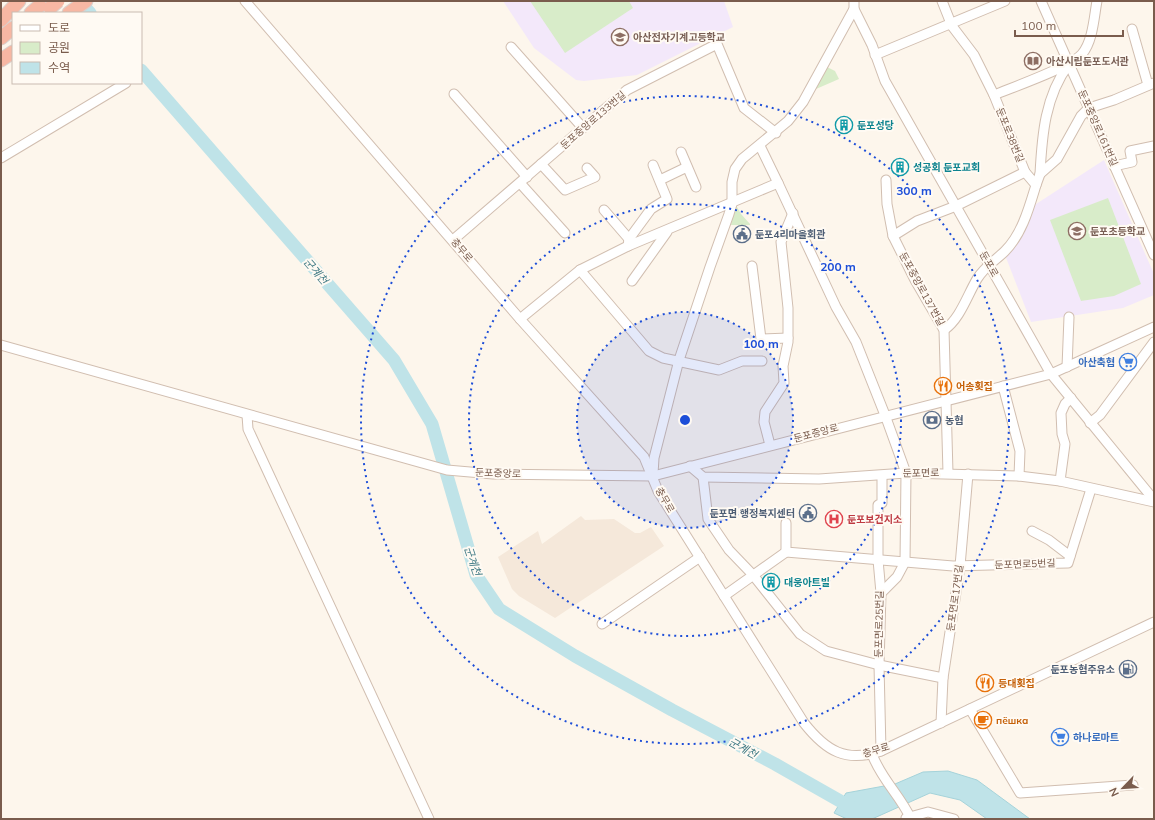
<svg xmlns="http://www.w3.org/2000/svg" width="1155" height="820" font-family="Mulish,'Noto Sans KR',sans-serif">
<rect width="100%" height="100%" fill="#fdf6ec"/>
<!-- residential -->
<path fill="#f5e8da" d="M581,516l4,4 29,-1 21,14h5l11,-6 13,19 -109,72 -36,-22 -7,-7 -14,-32 40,-26 4,13z"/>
<!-- education -->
<g fill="#f3e8fa">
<path d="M503,1h221l9,26 -96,48 -53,6 -8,-1 -42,-32z"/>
<path d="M1104,160l50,114v21l-31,13 -92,14 -26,-67 28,-49z"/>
</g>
<!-- green -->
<g fill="#d8ecc9">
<path d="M530,1h99l4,7 -68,45z"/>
<path d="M827,67l8,4 4,8 -23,10z"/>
<path d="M1108,198l33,86 -27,12 -33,5 -31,-81z"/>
<path d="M737,207l4,7 9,10v1h-19l3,-17z"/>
</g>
<!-- water -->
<path fill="#bfe3e8" stroke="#a5d3da" d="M948,771l29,9 53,39h-43l-27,-19 -30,-7 -58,26h-25l-13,-6 12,-20 49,-9 28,-12z"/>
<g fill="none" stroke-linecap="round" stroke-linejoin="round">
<!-- river -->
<g stroke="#bfe3e8" stroke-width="13">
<path d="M79,1l11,12"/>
<path d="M141,70l253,290 38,64 44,151 23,34 76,47 97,54 103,54 81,46"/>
</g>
<defs>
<g id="minor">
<path d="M245,1l275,318 124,138 14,34 146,232c22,28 42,40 77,28l273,-129"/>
<path d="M942,1l10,25 22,29 20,40 31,77 11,13c-7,23 -14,49 -31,66 -10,10 -20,15 -28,28 -10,17 -17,40 -33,51"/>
<path d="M1041,1l113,254"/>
<path d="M854,9l18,36 13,36 166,293 103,126"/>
<path d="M1132,29l16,56"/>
<path d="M511,47l72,81"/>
<path d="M875,55l130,-54"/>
<path d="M454,94l73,83"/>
<path d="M994,95c19,-8 77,-28 88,-41 11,-13 12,-37 15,-53"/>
<path d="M681,152l15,35"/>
<path d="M1,158l125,-75"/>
<path d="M541,164l24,26 30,-13 -8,-9"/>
<path d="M1114,166l18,-4 -2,-11 24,-5"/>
<path d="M1040,174c2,-39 5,-78 29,-110"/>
<path d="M660,180l27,-13"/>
<path d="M886,180l1,24 6,32 22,44 29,50 4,143"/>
<path d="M520,183l45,50"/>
<path d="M778,183l58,124 20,35 29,73 21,58 -1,89 -8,15 -16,16"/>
<path d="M1036,185l4,-11 17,-15 24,-43 8,-8 25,-8 40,-17"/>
<path d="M604,210l25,29"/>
<path d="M893,236l24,-15 39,-15 69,-34"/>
<path d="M453,240l174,-150 90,-46 27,64 32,25"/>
<path d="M628,246l1,-7 22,-30 16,-10 -14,-34"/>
<path d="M752,266l9,73 27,-1"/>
<path d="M580,270l69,81 14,7 56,12 23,-9h20"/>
<path d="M632,281l35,-49"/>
<path d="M520,319l60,-49 48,-24 150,-63 -18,-37"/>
<path d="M1,345l446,125 46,4 160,2 398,-102 103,-47"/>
<path d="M1067,367l2,-50"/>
<path d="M1003,386l17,65 -1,25"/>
<path d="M247,415l1,14 181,390"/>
<path d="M1090,423l10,-8 54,-73"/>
<path d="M770,445l-6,-23 1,-10 19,-29 -1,-17 5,-24v-34l-7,-66 12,-29"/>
<path d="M690,466l13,11 116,2 87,-6 113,3 41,5 94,21"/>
<path d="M653,474l1,-16 25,-98 31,-93 19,-53 3,-10v-22l3,-13 7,-10 46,-38 15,-19 51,-93v-8"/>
<path d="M703,477l5,42 21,31 24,25 47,59 26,17 53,14 64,13"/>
<path d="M1060,481l5,-37 -3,-10 -1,-21 4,-9 6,-6"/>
<path d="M786,523v29l167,14 115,-3 23,-74"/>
<path d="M1032,531l17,9 21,16"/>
<path d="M724,596l62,-44"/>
<path d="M602,624l98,-67"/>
<path d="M970,709l50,84 113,-8"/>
<path d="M941,723l2,-45 17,-112 8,-92"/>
<path d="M881,751l-2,-86 2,-72 -3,-33v-55l4,-2v-27"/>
<path d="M872,754c9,25 28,41 39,65"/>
<path d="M906,818l22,-6 26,7"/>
</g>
<g id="highway">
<path d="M31,13l14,-12"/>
<path d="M69,13l17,-12"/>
<path d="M1,20l18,-19"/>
<path d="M1,38l12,-10"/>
<path d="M1,60l12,-8"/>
</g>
</defs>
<!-- minor casing -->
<use href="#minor" stroke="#d1beb0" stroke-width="11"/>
<!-- highway casing -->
<use href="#highway" stroke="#dad1cd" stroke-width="15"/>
<!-- minor -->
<use href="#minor" stroke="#fff" stroke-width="9"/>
<!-- highway -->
<use href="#highway" stroke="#f7b7a3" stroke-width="13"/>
<defs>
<path id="highway-bridge" d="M50,8l8,-7"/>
</defs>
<!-- highway-bridge casing -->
<use href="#highway-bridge" stroke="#dad1cd" stroke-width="15" stroke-linecap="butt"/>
<!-- highway-bridge -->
<use href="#highway-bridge" stroke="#f7b7a3" stroke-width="13"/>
</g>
<!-- distance rings -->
<circle cx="685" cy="420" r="108" fill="#1d4ed8" fill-opacity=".12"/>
<g fill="none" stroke="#1d4ed8" stroke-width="2" stroke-dasharray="2 4">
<circle cx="685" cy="420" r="108"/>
<circle cx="685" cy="420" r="216"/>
<circle cx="685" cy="420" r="324"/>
</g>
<!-- icons -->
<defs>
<symbol id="school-ring" viewBox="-11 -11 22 22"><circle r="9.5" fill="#fffaf3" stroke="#8d6e63" stroke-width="1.5"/><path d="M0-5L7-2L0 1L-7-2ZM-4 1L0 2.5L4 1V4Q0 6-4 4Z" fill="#8d6e63"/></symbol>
<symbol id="library-ring" viewBox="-11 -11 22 22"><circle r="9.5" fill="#fffaf3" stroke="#8d6e63" stroke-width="1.5"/><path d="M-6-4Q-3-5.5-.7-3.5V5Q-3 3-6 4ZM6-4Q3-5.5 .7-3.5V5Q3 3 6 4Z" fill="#8d6e63"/></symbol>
<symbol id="building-ring" viewBox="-11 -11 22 22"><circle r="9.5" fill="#fffaf3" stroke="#0f9aa8" stroke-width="1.5"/><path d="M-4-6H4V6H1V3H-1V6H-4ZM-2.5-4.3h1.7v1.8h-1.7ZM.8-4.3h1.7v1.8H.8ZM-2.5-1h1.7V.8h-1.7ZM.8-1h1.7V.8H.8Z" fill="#0f9aa8"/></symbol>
<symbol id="civic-ring" viewBox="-11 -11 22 22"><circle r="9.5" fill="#fffaf3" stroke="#5c6f8a" stroke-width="1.5"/><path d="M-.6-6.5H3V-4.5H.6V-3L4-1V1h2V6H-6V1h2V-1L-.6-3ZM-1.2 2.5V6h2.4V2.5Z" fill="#5c6f8a"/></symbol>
<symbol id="supermarket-ring" viewBox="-11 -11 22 22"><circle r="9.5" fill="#fffaf3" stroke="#3f7fe0" stroke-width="1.5"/><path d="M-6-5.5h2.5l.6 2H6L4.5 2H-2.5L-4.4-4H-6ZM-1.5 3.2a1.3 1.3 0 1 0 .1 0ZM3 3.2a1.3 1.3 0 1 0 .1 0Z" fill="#3f7fe0"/></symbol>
<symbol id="restaurant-ring" viewBox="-11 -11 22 22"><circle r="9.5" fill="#fffaf3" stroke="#e8710a" stroke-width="1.5"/><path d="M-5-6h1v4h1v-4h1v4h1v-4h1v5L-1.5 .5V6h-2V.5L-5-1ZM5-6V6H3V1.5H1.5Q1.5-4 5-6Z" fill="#e8710a"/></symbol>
<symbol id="bank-ring" viewBox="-11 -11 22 22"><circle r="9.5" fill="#fffaf3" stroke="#5c6f8a" stroke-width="1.5"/><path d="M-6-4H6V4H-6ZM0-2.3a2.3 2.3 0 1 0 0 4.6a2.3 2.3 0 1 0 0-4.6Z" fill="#5c6f8a"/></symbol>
<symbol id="hospital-ring" viewBox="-11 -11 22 22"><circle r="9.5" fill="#fffaf3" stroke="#e0444e" stroke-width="1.5"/><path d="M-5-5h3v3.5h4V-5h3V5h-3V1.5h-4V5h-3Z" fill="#e0444e"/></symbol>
<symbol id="fuel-ring" viewBox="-11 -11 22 22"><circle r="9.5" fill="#fffaf3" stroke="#5c6f8a" stroke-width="1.5"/><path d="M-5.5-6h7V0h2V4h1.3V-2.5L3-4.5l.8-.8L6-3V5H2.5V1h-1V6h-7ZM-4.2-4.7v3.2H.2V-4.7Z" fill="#5c6f8a"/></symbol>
<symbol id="cafe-ring" viewBox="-11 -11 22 22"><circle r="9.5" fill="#fffaf3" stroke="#e8710a" stroke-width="1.5"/><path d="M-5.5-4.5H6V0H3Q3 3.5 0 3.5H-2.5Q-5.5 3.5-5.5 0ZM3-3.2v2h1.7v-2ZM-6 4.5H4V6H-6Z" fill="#e8710a"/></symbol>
</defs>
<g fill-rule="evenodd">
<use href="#school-ring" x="610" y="27" width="20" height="20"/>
<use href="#library-ring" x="1023" y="51" width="20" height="20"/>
<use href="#building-ring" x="834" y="115" width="20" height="20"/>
<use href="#building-ring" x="890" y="157" width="20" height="20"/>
<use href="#school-ring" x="1067" y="221" width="20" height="20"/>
<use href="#civic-ring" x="732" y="224" width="20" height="20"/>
<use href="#supermarket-ring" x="1118" y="352" width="20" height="20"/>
<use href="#restaurant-ring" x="933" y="376" width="20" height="20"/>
<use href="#bank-ring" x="922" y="410" width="20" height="20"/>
<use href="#civic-ring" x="798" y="503" width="20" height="20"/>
<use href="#hospital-ring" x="824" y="509" width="20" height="20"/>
<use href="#building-ring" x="761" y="572" width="20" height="20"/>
<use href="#fuel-ring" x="1118" y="659" width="20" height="20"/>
<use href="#restaurant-ring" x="975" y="673" width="20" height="20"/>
<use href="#cafe-ring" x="973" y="710" width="20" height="20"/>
<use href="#supermarket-ring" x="1050" y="727" width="20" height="20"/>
</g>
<g text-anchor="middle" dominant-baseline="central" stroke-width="4" stroke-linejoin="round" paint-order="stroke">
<!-- education labels -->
<g font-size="10" font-weight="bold" fill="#785e54" stroke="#fffaf3" text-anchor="start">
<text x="633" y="37">아산전자기계고등학교</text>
<text x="1046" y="61">아산시립둔포도서관</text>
<text x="1090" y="231">둔포초등학교</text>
</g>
<!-- street labels -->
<g font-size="10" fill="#7a5c4d" stroke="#fffaf3">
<text transform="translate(593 120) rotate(-41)">둔포중앙로133번길</text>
<text transform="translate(1098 128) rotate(66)">둔포중앙로161번길</text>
<text transform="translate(1010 135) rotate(68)">둔포로38번길</text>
<text transform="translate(462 250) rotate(50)">충무로</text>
<text transform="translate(989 264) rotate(61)">둔포로</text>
<text transform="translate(922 289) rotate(61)">둔포중앙로137번길</text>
<text transform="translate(816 433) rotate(-15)">둔포중앙로</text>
<text transform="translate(498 473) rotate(2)">둔포중앙로</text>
<text transform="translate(921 473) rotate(-1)">둔포면로</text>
<text transform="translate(665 500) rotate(60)">충무로</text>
<text transform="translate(1025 564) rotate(-2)">둔포면로5번길</text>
<text transform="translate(955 598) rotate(-82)">둔포면로17번길</text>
<text transform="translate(879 624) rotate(-89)">둔포면로25번길</text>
<text transform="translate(876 750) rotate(-17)">충무로</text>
</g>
<!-- culture labels -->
<g font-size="10" font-weight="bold" fill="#0d838f" stroke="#fffaf3" text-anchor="start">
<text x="857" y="125">둔포성당</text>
<text x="913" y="167">성공회 둔포교회</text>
<text x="784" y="582">대웅아트빌</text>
</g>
<!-- service labels -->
<g font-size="10" font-weight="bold" fill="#4e5e75" stroke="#fffaf3" text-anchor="start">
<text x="755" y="234">둔포4리마을회관</text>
<text x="945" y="420">농협</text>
<text x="795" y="513" text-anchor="end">둔포면 행정복지센터</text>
<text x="1115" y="669" text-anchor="end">둔포농협주유소</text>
</g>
<!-- shop labels -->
<g font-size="10" font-weight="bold" fill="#366cbe" stroke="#fffaf3" text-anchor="end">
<text x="1115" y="362">아산축협</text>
<text x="1073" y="737" text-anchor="start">하나로마트</text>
</g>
<!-- food labels -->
<g font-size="10" font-weight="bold" fill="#c56008" stroke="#fffaf3" text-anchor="start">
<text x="956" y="386">어송횟집</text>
<text x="998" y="683">등대횟집</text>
<text x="996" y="720">пёшка</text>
</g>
<!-- health labels -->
<g font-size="10" font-weight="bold" fill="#be3a42" stroke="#fffaf3" text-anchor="start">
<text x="847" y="519">둔포보건지소</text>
</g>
<!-- water labels -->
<g font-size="11" font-style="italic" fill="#437c86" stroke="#fffaf3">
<text transform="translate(316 271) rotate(49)">군계천</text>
<text transform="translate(473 561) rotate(71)">군계천</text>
<text transform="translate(743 748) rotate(29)">군계천</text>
</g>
</g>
<circle cx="685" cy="420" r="6" fill="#1d4ed8" stroke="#fffaf3" stroke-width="2"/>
<g font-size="12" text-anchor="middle" font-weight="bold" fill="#1d4ed8" stroke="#fffaf3" stroke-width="4" stroke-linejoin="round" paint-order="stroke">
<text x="914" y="195">300 m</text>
<text x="838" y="271">200 m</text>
<text x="761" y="348">100 m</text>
</g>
<!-- border -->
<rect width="1155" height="820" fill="none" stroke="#7a5c4d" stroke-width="4"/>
<!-- legend -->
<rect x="12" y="12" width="130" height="72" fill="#fffaf3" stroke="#cabbb1"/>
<rect x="20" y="25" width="20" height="6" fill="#ffffff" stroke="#cabbb1"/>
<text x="48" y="32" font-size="12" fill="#7a5c4d">도로</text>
<rect x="20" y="42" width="20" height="12" fill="#d8ecc9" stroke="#cabbb1"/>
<text x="48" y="52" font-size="12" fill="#7a5c4d">공원</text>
<rect x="20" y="62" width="20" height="12" fill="#bfe3e8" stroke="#cabbb1"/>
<text x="48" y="72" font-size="12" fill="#7a5c4d">수역</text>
<!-- north arrow -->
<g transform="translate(1123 788) rotate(245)" stroke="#fffaf3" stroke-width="3" paint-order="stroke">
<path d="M0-3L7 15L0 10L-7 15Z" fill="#7a5c4d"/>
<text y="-6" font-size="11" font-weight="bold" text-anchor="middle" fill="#7a5c4d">N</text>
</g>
<!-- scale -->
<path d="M1015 30v6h108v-6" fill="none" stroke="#7a5c4d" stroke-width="2"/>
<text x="1021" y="30" font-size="12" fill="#7a5c4d" stroke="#fffaf3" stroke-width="3" paint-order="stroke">100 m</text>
</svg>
